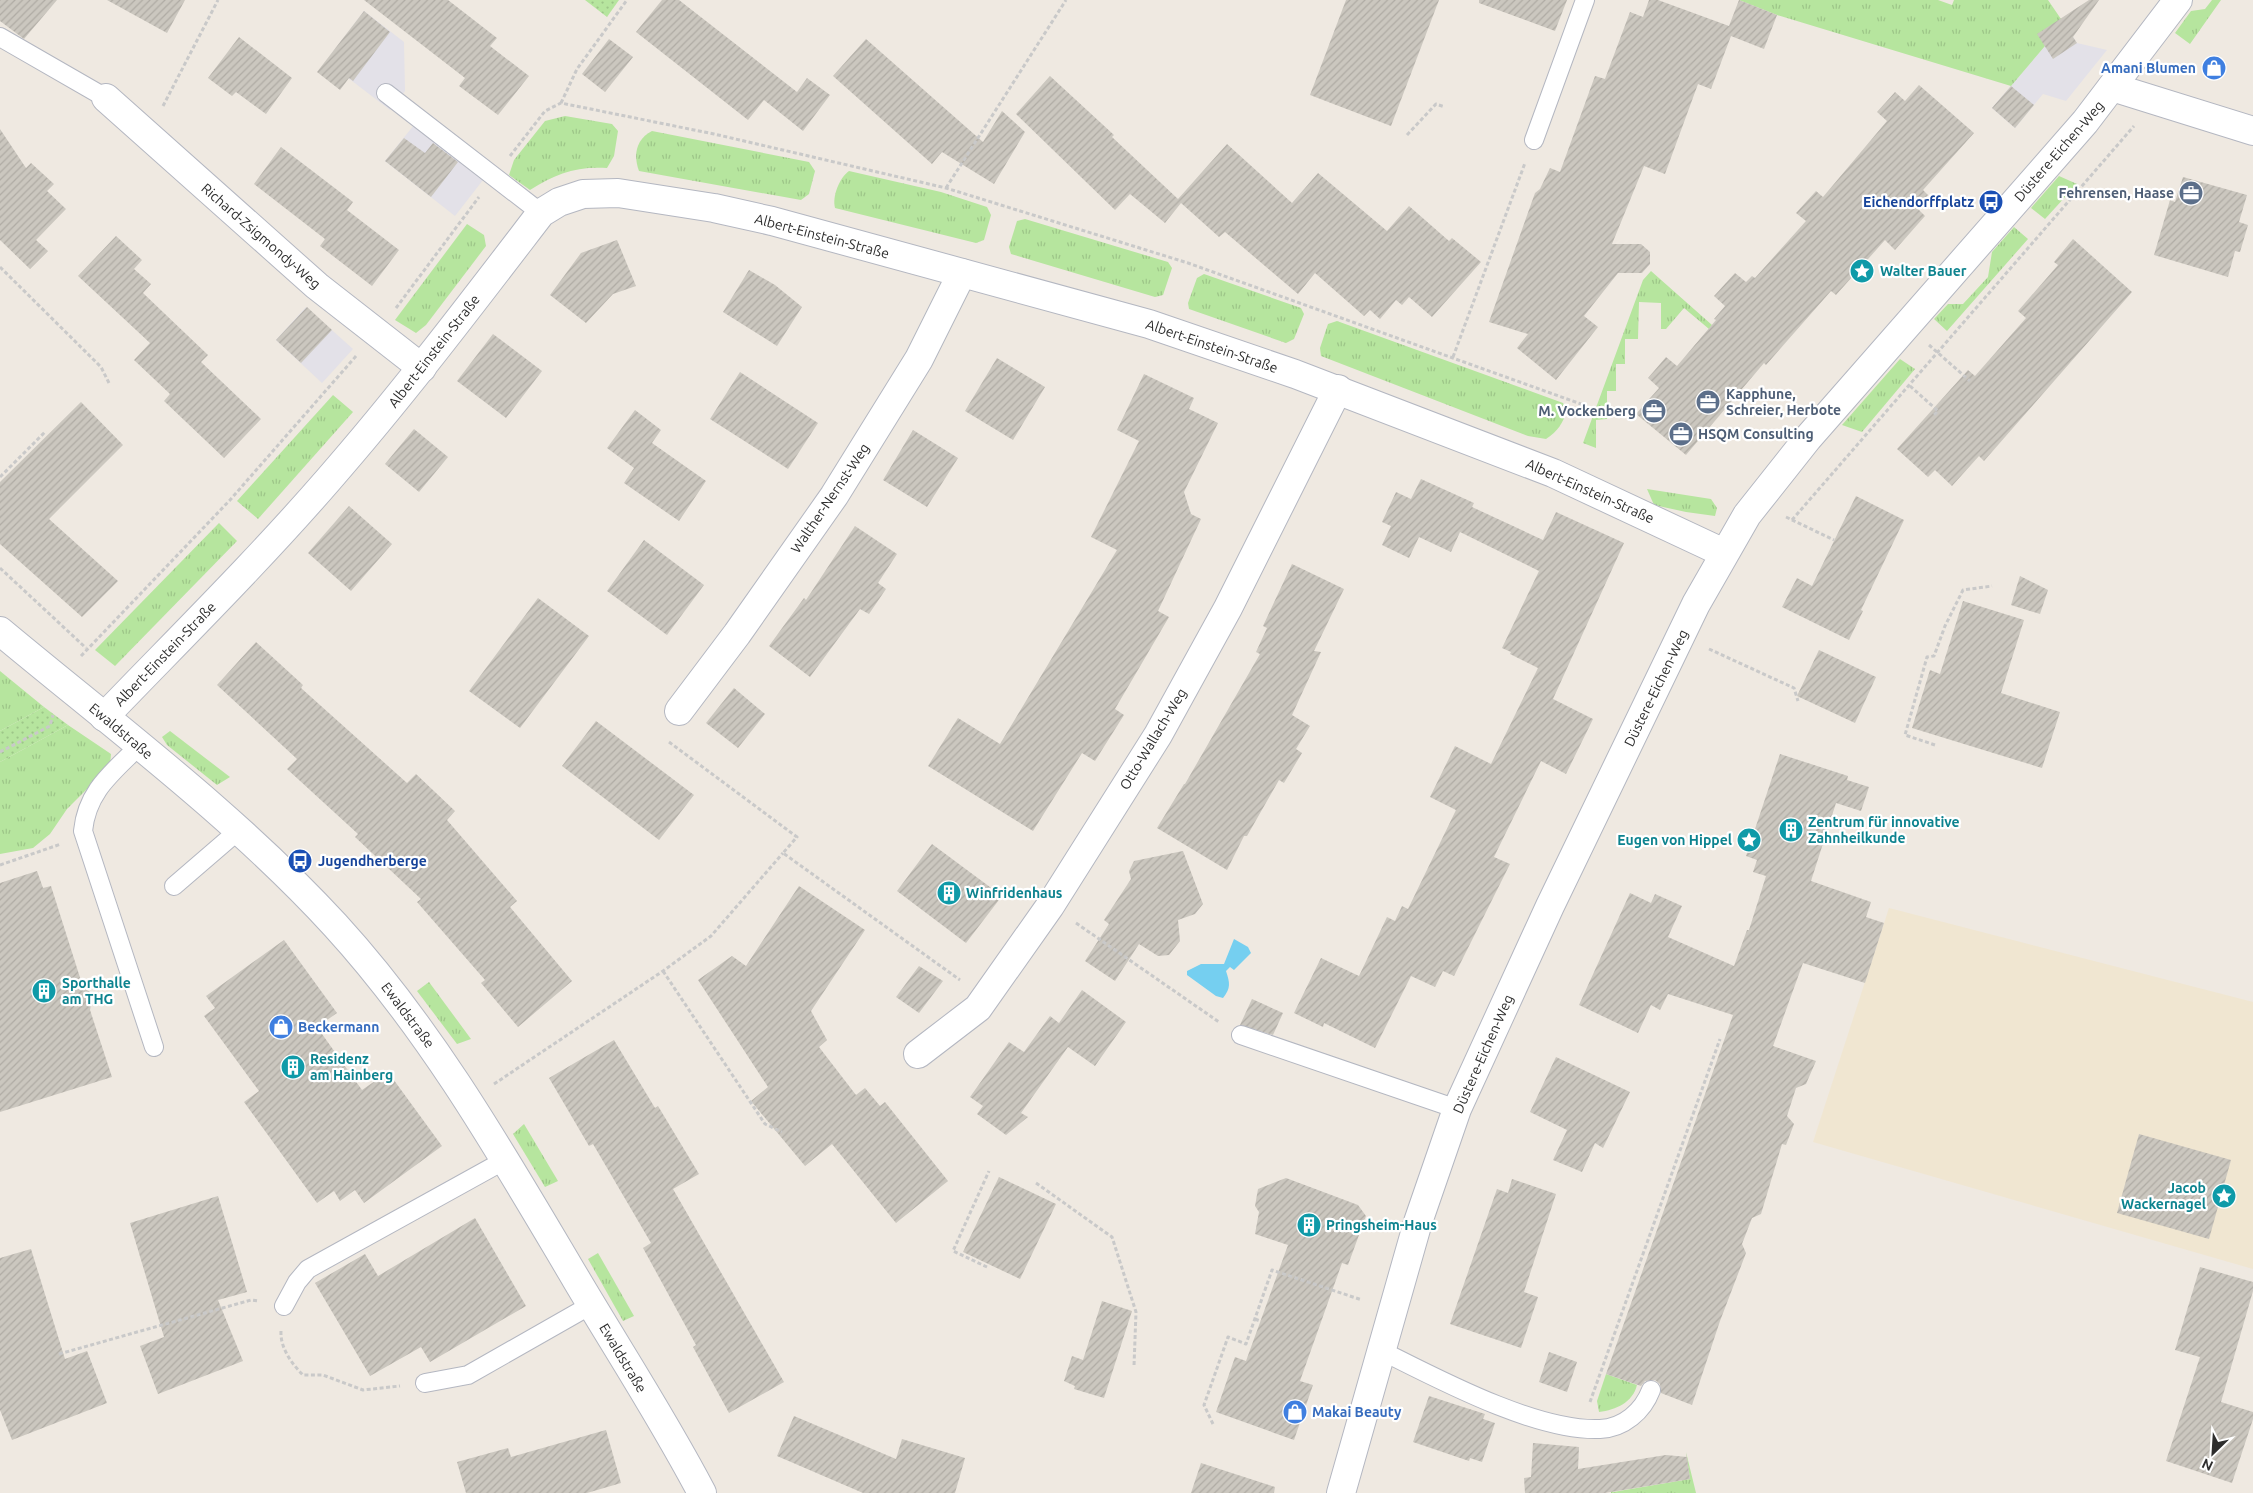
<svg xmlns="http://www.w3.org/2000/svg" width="2253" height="1493" font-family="Ubuntu,sans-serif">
<defs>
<pattern id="grass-tufts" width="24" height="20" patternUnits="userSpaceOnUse" patternTransform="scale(1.25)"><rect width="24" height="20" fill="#b6e59e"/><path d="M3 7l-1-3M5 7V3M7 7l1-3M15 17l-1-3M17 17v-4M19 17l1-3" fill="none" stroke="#9dc588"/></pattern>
<pattern id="park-dots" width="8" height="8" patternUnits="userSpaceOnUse" patternTransform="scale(1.25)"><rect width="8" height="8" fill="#b6e59e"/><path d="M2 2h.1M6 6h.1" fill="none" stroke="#9dc588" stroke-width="1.8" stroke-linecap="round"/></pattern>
<pattern id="building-hatch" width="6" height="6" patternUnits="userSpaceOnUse" patternTransform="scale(1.25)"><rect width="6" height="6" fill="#cbc7bf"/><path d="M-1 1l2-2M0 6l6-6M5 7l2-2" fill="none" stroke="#afaba4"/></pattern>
</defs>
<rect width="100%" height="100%" fill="#efe9e1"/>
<!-- industrial -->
<g fill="#e3e1e8">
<path d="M364,11l40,31 1,49 -15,19 -64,-49z"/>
<path d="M2061,19l16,24 30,7 -41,51 -23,-7 -28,34 -23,-20 53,-62z"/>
<path d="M414,125l69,55 -28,36 -70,-55z"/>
<path d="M306,307l47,42 -31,34 -46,-43z"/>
</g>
<!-- education -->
<path fill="#f0e6d1" d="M1889,908l364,94v267l-440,-127z"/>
<!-- grass -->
<g fill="url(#grass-tufts)">
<path d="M1739,0h199l14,5 2,-5h94l13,19 -16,27 -34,40 -234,-71z"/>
<path d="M2212,0h9l-31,44 -15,-11 16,-22 14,-2z"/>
<path d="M565,116l47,8 6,7 -4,25 -7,12c-31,-2 -52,6 -77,22l-21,-15 5,-15 31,-39z"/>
<path d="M652,131l157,31 6,9 -6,23 -8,6 -162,-29c-6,-16 -3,-32 13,-40z"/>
<path d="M849,171l92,21 46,15 4,8 -7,25 -8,3 -141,-35c-3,-11 4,-30 14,-37z"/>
<path d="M2059,176l18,8 -32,35 -14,-11z"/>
<path d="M1025,219l143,43 4,6 -9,27 -8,2 -144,-43 -2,-7 8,-26z"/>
<path d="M467,224l17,11 2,11 -60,79 -10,8 -21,-13z"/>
<path d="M2014,227l14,12 -81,92 -13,-12 14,-15h15l25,-27 4,-25z"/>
<path d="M1651,271l61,54 -3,4 -25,-21 -18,21h-5v-26l-22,-1 -1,37h-13v25h-9v27h-9v28l-11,1v28l-13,-5 60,-163z"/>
<path d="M1204,274l97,34 3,6 -10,25 -8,4 -97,-34 -1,-6 9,-25z"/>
<path d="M1337,321l226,82 4,7c-4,13 -9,21 -21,29l-18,-3 -207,-80 -1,-8 8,-24z"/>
<path d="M1900,359l15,10 -53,63 -20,-7z"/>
<path d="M333,395l20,17 -95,107 -21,-18z"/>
<path d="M1647,489l64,10 6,9 -2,8 -29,-4 -32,-7z"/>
<path d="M219,523l18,18 -122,125 -20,-16z"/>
<path d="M0,671l44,36 -44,24z"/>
<path d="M68,725l43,29 -1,12 -43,43 -17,25 -17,14 -33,6v-92z"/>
<path d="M170,731l60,46 -13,8 -50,-40 -5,-8z"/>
<path d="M429,982l42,57 -14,5 -40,-53z"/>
<path d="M524,1124l34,57 -13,6 -32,-53z"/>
<path d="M598,1253l36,63 -11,5 -35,-62z"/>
<path d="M1606,1374l31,11c-4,17 -21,25 -38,27l-2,-11z"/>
<path d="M1686,1452l10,41h-85l-2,-25 4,24 77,-13z"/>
</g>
<!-- park -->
<g fill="url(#park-dots)">
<path d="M585,0h34l-12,17z"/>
<path d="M44,707l24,18 -68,37v-31z"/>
</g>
<!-- water -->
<path fill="#75cff0" d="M1234,939l14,8 3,6 -17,17 -4,-3 -4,4c4,12 5,17 -3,27l-7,-2 -29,-21v-4l14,-7h23z"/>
<!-- building -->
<g fill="url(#building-hatch)">
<path d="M0,0h57l-33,39 -24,-18z"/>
<path d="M107,0h78l-18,33z"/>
<path d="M364,0h84l49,38 -7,8 39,30 -31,39 -39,-29 6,-8z"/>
<path d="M662,0h17l118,92 10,-14 23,17 -27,36 -39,-31 -16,20 -112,-88z"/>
<path d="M1346,0h93l-48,126 -81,-31z"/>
<path d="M1479,0h88l-12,31 -76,-28z"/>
<path d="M1649,0h9l71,26 10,-26 38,15 -13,34 -33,-13 -20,53 -13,-5 -33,90 -21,-8 -32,78h29l9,8v12l-8,9h-24l-34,43 14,11 -42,53 -39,-32 11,-14 -39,-12 46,-129 5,-4 10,-21 10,4 35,-96 10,3 25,-67 13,5z"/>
<path d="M2089,0h10l-26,37 4,6 -24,16 -16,-25z"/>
<path d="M364,11l26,21 -37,49 -4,-3 -9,12 -23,-18z"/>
<path d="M239,37l53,41 -26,36 -30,-22 -4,4 -24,-18z"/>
<path d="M609,39l24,18 -28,35 -23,-18z"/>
<path d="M866,39l117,103 19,-31 23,21 -31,52 -52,-32 -10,12 -99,-88z"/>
<path d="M1050,76l64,59 -2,2 66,62 49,-55 65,59 26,-30 69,58 22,-25 40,35 3,-3 29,24 -49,55 -23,-20 -7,8 -6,-5 -16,19 -10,-9 -6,6 -49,-43 -17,21 -73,-62 -6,5 -38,-34 -16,20 -35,-29 -15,16 -99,-96z"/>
<path d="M1919,85l55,48 -51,57 5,5 -11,13 8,8 -30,34 -10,-10 -49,55 -5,-4 -65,74 -2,-2 -78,92 -50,-41 23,-26 -11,-10 18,-21 11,9 39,-46 -2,-1 11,-13 -11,-10 21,-23 11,9 6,-6 3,2 51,-57 -10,-8 20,-22 7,6 64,-76 -10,-9 18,-20 10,9z"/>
<path d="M2011,86l23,19 -19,23 -23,-20z"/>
<path d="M0,129l26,39 5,-5 23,21 -7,7 19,18 -30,31 12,11 -18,18 -30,-29z"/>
<path d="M404,138l21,15 8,-10 25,19 -27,35 -46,-36z"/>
<path d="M281,147l72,55 -6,8 52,40 -27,36 -52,-40 5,-7 -71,-55z"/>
<path d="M2183,177l64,18 -8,27 9,3 -8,27 -5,-1 -7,26 -74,-22 16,-55 5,2z"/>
<path d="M116,236l26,24 -8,9 17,15 -8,9 65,62 -7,7 60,57 -37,39 -60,-57 6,-7 -36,-34 16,-17 -72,-67z"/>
<path d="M2073,239l59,53 -148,169 -5,-5 -27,30 -17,-16 -7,7 -31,-28 71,-79 7,6 51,-58 -8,-7 40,-46 -4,-3z"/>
<path d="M617,240l19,46 -23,8 -27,29 -36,-28 31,-42z"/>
<path d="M749,270l26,15 27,22 -25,39 -54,-34z"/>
<path d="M307,307l25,23 -31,33 -25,-23z"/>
<path d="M493,334l49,37 -36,47 -49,-37z"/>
<path d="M997,358l48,29 -32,53 -48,-29z"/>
<path d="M740,372l78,51 -30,46 -78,-50z"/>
<path d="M1144,374l50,24 -5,11 29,14 -34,69 7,22 10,5 -43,92 11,6 -54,92 9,6 -29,46 -13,-8 -49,78 -105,-65 30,-48 42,26 117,-194 -26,-13 48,-96 -22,-11z"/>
<path d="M81,402l42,43 -74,74 69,62 -36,36 -82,-73v-62z"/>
<path d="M635,410l26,20 -9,13 54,38 -27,40 -55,-38 10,-15 -27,-20z"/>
<path d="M414,429l34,28 -29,35 -34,-28z"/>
<path d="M913,430l45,28 -31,49 -44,-27z"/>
<path d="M1421,479l53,24 -2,4 71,33 13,-28 68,31 -71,156 40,20 -27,55 -25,-13 -47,96 16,7 -56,112 -11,-5 -8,16 -24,-11 -36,72 -51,-25 -1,4 -29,-14 27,-55 38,18 28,-59 8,4 7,-15 6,3 48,-99 -26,-13 25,-51 36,18 47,-96 -28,-14 1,-2 -9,-4 37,-77 -79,-39 -9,20 -32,-15 -10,21 -27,-13 9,-19 -9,-4 14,-30 15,7z"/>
<path d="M1856,496l48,24 -43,90 2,1 -14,29 -67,-33 15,-29 15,8z"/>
<path d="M349,506l43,38 -41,47 -43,-38z"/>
<path d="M855,526l42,28 -19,29 8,6 -17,25 -9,-5 -50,68 -41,-31 35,-48 2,2z"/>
<path d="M644,540l60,45 -37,50 -60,-44z"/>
<path d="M1292,564l52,25 -30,62 7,1 -29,63 18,11 -14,23 6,4 -18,30 -5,-3 -32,56h-3l-17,34 -70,-42 27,-44h1l75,-130 -4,-2 11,-24 -4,-2z"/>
<path d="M2020,576l28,14 -8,24 -29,-9z"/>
<path d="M538,598l51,38 -69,92 -51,-37z"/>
<path d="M1963,601l61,19 -23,73 59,19 -18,56 -130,-40 18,-58 10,4z"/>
<path d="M256,642l47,43 -2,3 106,95 9,-9 39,37 -8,9 70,81 -7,6 62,74 -54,46 -37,-44 4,-3 -68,-78 4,-3 -66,-62 3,-3 -71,-65 10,-10 -80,-74z"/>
<path d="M1819,650l57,27 -21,46 -58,-27z"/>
<path d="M734,688l31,26 -27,34 -32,-25z"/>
<path d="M596,721l98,74 -35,45 -97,-74z"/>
<path d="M1780,754l68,22 -1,4 22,7 -8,24 -25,-8 -25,78 60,21 -5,15 18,6 -19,60 -62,-20 -30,83 43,15 -10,23 -10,4 -9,28 7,8 -8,21 -4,-1 -21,70 -9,4 -10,26 4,9 -26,68 -28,84 -31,-12 -1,-9 -5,-4 -10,1 -4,5 -35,-12 127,-359 -65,-21 -8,16 -9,-5 -13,28 -59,-28 51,-112 21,10 4,-9 27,12 -14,31 66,29 13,-36h2l17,-54 -13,-4 4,-12 -11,-4z"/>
<path d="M932,844l70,52 -36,47 -69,-52z"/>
<path d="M1183,851l20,53 -8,10 -17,6 2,21 -11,14 -11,1 -19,-12 -24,37 -30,-20 24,-37 -5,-4 27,-41 -2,-8 5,-10z"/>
<path d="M37,871l6,17 8,-2 32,101 10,7 -3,16 22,67 -112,35v-229z"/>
<path d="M799,886l66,44 -54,81 16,29 -8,7 37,48 9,-7 15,18 5,-4 63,79 -52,42 -64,-79 -27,22 -54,-65 17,-14 -70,-107 34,-24 14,10z"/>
<path d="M284,940l53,73 -20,14 45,63 26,-18 54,74 -78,57 -9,-13 -15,11 -6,-10 -17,12 -73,-101 15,-11 -55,-75 11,-8 -9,-12z"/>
<path d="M919,966l24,15 -24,32 -23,-16z"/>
<path d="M1082,990l44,32 -31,44 -27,-19 -47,66 7,4 -22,18 -29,-21 6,-8 -13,-9 39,-55 15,10 26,-36 9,7z"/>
<path d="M1252,999l31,14 -10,22 -33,-10z"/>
<path d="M614,1040l41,68 3,-2 41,68 -26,15 111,193 -55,31 -36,-66 3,-2 -53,-97 8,-5 -58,-99 -4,2 -40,-68z"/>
<path d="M1556,1057l74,35 -27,56 -8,-5 -13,29 -29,-12 14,-30 -37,-18z"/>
<path d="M2139,1134l92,26 -22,79 -92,-26z"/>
<path d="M999,1177l57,27 -36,75 -57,-27z"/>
<path d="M1286,1178l72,27 8,11 -18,49 -6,-2 -42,118 13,4 -19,55 -78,-28 19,-55 11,4 42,-116 -33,-11 4,-22 -4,-6 3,-17z"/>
<path d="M1512,1179l44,15 -32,98 14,5 -17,51 -71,-24 47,-135 11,4z"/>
<path d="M218,1196l29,96 -29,8 25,61 -85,33 -18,-48 24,-9 -34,-114z"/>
<path d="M475,1218l51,88 -96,56 -9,-15 -51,29 -55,-93 50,-29 13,22z"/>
<path d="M31,1249l34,110 22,-8 20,52 -95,37 -12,-30v-152z"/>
<path d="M2200,1267l53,15v9l-32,111 32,10v7l-21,64 -66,-22 34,-104 -25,-7z"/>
<path d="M1102,1301l30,10 -28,87 -30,-9 1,-3 -11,-5 8,-25 11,4z"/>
<path d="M1549,1352l28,10 -10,30 -28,-10z"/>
<path d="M1429,1396l56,18 -2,5 12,4 -13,39 -12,-4 -1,3 -56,-19z"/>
<path d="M794,1416l102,43 6,-20 63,19 -10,35h-92l-86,-37z"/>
<path d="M606,1430l15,53 -34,10h-121l-9,-31 51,-14 3,9z"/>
<path d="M1533,1443l46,4 -1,22 88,-14 21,2 3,22 -85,14h-80l-1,-15 7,-1z"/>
<path d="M1201,1463l74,24 -1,6h-83z"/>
</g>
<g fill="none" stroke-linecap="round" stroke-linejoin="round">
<defs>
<g id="lane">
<path d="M0,37l106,61"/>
<path d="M386,93l155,120"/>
<path d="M1534,140l51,-140"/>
<path d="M139,746c-27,27 -52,45 -56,85l71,216"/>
<path d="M174,886l65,-56"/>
<path d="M1241,1035l216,74"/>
<path d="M284,1306l13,-24 11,-13 197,-109"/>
<path d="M1382,1351c56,28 155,81 218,78 24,-1 43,-18 51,-39"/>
<path d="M425,1383l43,-8 123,-70"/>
</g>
<g id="street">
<path d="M2112,87l141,44"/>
<path d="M106,98l211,188 105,82"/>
<path d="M0,631c114,95 235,185 335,294 97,106 168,231 241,354 42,71 88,141 126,214"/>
<path d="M679,711l58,-77 97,-138 85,-137 43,-86"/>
<path d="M104,717c76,-79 154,-156 225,-238 75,-86 143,-176 212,-266l18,-11 24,-8 35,-1 96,15 58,13 377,103 146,50 258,99 171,80"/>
<path d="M918,1054l60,-46 72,-102 108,-171 70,-127 110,-219"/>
</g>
<path id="secondary" d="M1341,1493l77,-271 39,-113 93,-203 146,-302 51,-89 61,-77 277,-316 93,-122"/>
</defs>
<!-- lane casing -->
<use href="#lane" stroke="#b4b7c1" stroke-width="20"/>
<!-- street casing -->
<use href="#street" stroke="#b4b7c1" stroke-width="30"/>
<!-- secondary casing -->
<use href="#secondary" stroke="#b4b7c1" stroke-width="30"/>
<!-- path -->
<g stroke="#c9c9c9" stroke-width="3" stroke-dasharray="4 2.5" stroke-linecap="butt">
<path d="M561,103l16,-34 50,-69"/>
<path d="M163,106l55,-106"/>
<path d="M1407,135l29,-31 9,3"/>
<path d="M510,156l35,-45 16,-8 153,31 232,54 242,75 393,141"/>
<path d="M946,188l120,-188"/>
<path d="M0,267l101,100 9,18"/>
<path d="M396,308l83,-111"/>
<path d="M1929,345l41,36"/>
<path d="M1453,357l72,-194"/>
<path d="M1910,386l28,25 -4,4"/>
<path d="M0,477l46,-46"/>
<path d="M1786,517l48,23"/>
<path d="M1792,520l342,-394"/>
<path d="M0,568l86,80"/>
<path d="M1709,649l85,39 4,13"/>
<path d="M81,656l149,-156 127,-145"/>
<path d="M669,742l128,95 -14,16 177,127"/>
<path d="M1935,745l-30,-10 22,-78 7,-1 11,-30 18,-36 29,-4"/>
<path d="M0,752l50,-26 3,-11"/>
<path d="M0,865l61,-21"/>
<path d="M1076,923l143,99"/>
<path d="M663,971l102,153 17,8"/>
<path d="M494,1084l169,-113 48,-35 72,-83"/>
<path d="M1036,1183l76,54 24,75 -2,54"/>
<path d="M987,1267l-34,-16 36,-80"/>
<path d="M1255,1319l5,2"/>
<path d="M281,1331c-1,17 11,33 22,44h20l40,15 37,-4"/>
<path d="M59,1354l192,-54 8,1"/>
<path d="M1590,1402l130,-363"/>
<path d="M1213,1424l-9,-19 24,-68 18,7 26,-74 90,30"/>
</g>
<!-- lane -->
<use href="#lane" stroke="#fff" stroke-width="18"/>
<!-- street -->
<use href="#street" stroke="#fff" stroke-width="28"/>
<!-- secondary -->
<use href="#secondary" stroke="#fff" stroke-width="28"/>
</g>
<!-- icons -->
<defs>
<symbol id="shop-disc" viewBox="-11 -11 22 22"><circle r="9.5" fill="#3f7fe0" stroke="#fff"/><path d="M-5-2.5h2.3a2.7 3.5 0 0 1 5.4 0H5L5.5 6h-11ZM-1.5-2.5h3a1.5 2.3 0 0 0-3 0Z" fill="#fff"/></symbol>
<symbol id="office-disc" viewBox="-11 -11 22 22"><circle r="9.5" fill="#5c6f8a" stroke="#fff"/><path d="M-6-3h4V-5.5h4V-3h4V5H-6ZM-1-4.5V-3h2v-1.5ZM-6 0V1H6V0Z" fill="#fff"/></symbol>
<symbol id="bus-disc" viewBox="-11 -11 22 22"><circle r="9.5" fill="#1a4fb4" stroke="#fff"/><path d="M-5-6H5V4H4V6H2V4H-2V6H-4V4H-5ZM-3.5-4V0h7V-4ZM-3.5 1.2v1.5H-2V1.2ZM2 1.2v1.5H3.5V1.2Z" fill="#fff"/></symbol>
<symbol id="sight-disc" viewBox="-11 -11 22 22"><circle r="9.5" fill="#0f9aa8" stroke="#fff"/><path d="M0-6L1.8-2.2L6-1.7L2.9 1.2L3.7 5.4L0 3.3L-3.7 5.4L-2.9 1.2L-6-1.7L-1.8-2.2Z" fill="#fff"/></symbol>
<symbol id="building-disc" viewBox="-11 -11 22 22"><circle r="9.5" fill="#0f9aa8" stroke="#fff"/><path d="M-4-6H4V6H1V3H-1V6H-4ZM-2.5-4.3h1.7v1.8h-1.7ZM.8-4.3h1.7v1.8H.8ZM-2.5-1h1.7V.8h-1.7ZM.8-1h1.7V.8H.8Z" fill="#fff"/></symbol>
</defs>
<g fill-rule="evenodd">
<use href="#shop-disc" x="2200" y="54" width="28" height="28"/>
<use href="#office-disc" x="2177" y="179" width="28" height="28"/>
<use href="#bus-disc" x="1977" y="188" width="28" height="28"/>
<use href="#sight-disc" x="1848" y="257" width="28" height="28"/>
<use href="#office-disc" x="1694" y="388" width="28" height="28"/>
<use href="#office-disc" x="1640" y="397" width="28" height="28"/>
<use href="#office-disc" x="1667" y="420" width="28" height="28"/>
<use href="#building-disc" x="1777" y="816" width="28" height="28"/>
<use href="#sight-disc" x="1735" y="826" width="28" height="28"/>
<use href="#bus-disc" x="286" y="847" width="28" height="28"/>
<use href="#building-disc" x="935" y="879" width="28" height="28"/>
<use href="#building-disc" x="30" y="977" width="28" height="28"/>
<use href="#shop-disc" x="267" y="1013" width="28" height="28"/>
<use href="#building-disc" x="279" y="1053" width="28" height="28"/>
<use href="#sight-disc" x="2210" y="1182" width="28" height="28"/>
<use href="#building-disc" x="1295" y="1211" width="28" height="28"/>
<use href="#shop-disc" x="1281" y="1398" width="28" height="28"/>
</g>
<g text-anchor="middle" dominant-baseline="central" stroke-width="4.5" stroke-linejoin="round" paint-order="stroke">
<!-- shop labels -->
<g font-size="14" font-weight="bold" fill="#366cbe" stroke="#fff" text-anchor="start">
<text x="2196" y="68" text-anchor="end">Amani Blumen</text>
<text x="298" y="1027">Beckermann</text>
<text x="1312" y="1412">Makai Beauty</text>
</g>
<!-- street labels -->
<g font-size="14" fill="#2e2e2e" stroke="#fff">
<text transform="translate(2059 151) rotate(-49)">Düstere-Eichen-Weg</text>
<text transform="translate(261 236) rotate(41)">Richard-Zsigmondy-Weg</text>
<text transform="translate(822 236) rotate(15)">Albert-Einstein-Straße</text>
<text transform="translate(1212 346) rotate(19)">Albert-Einstein-Straße</text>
<text transform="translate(434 351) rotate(-52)">Albert-Einstein-Straße</text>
<text transform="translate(1590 491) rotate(24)">Albert-Einstein-Straße</text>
<text transform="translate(830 498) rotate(-56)">Walther-Nernst-Weg</text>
<text transform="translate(165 654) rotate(-46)">Albert-Einstein-Straße</text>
<text transform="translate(1656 688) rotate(-64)">Düstere-Eichen-Weg</text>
<text transform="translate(121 731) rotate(40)">Ewaldstraße</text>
<text transform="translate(1153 739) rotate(-59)">Otto-Wallach-Weg</text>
<text transform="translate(408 1015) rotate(53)">Ewaldstraße</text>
<text transform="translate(1483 1054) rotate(-66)">Düstere-Eichen-Weg</text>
<text transform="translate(623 1358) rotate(59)">Ewaldstraße</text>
</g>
<!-- service labels -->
<g font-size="14" font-weight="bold" fill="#4e5e75" stroke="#fff" text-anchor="end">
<text x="2174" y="193">Fehrensen, Haase</text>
<text x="1726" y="394" text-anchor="start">Kapphune,<tspan x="1726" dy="16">Schreier, Herbote</tspan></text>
<text x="1636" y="411">M. Vockenberg</text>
<text x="1698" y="434" text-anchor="start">HSQM Consulting</text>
</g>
<!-- transit labels -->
<g font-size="14" font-weight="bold" fill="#164399" stroke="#fff" text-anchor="end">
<text x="1974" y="202">Eichendorffplatz</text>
<text x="318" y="861" text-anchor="start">Jugendherberge</text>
</g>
<!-- culture labels -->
<g font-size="14" font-weight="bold" fill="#0d838f" stroke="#fff" text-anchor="start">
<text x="1880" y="271">Walter Bauer</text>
<text x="1808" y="822">Zentrum für innovative<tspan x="1808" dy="16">Zahnheilkunde</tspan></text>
<text x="1732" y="840" text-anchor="end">Eugen von Hippel</text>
<text x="966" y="893">Winfridenhaus</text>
<text x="62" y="983">Sporthalle<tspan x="62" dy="16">am THG</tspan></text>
<text x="310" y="1059">Residenz<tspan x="310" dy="16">am Hainberg</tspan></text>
<text x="2206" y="1188" text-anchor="end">Jacob<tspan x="2206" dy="16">Wackernagel</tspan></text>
<text x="1326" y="1225">Pringsheim-Haus</text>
</g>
</g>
<!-- north arrow -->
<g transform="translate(2213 1453) rotate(205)" stroke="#ffffff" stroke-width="4" paint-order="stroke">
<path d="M0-4L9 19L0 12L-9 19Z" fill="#2e2e2e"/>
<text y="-8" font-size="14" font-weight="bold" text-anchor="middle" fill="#2e2e2e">N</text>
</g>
</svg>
